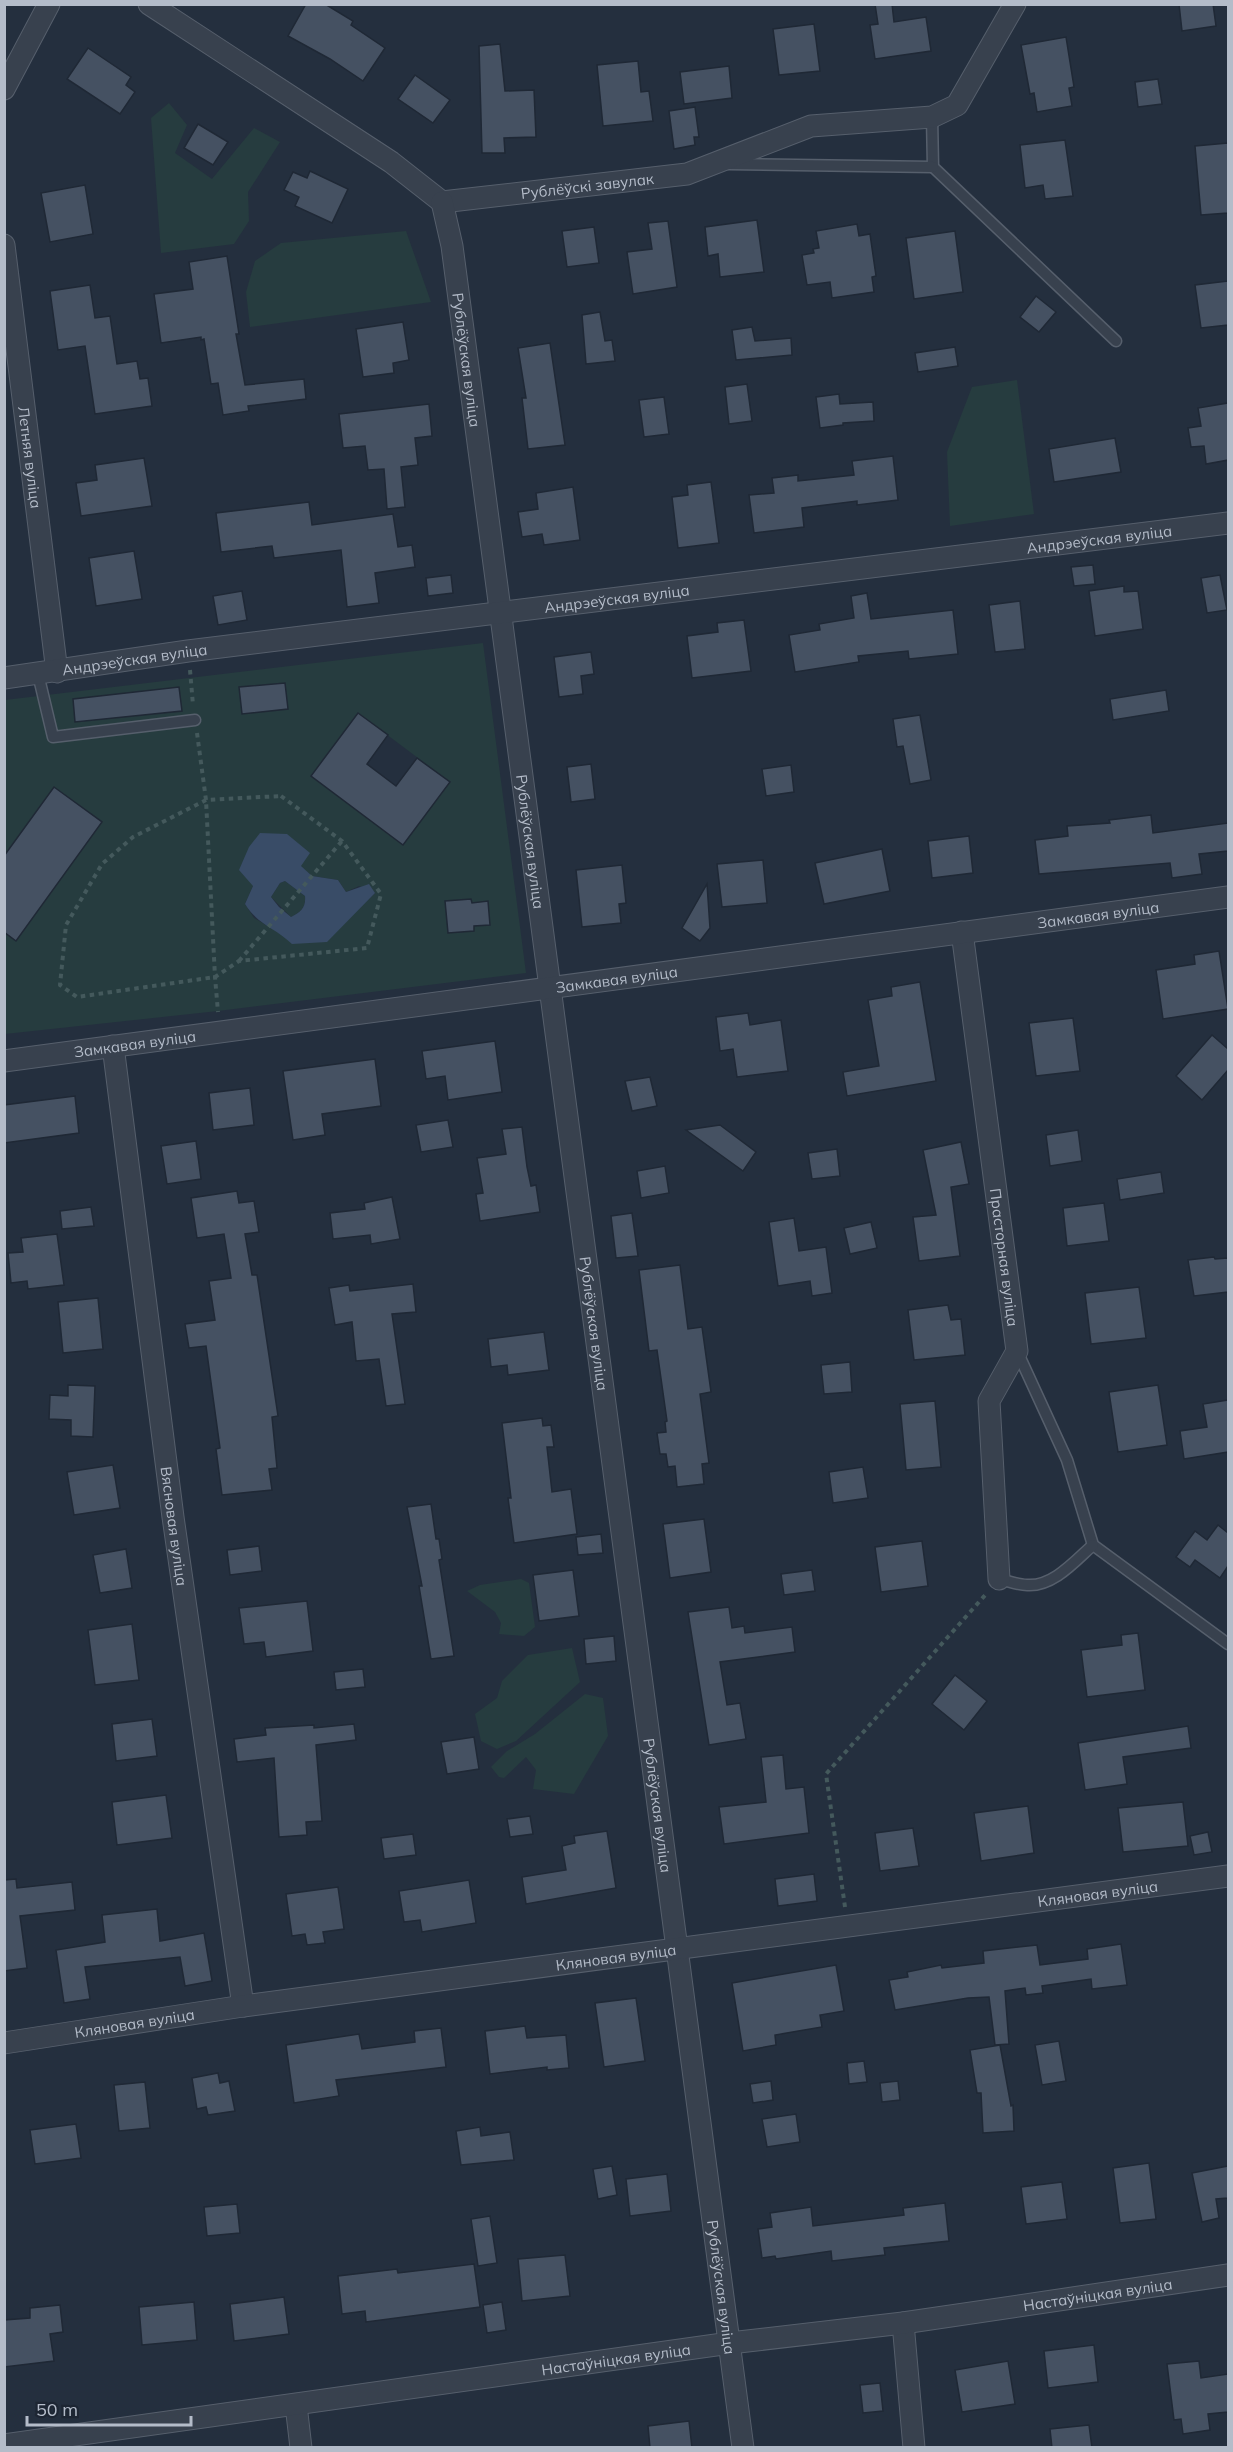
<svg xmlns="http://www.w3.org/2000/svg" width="1233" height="2452" font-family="Mulish,sans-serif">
<rect width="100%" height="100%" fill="#242f3e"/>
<!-- green -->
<g fill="#263c3f" fill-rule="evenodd">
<path d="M169,103l18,22 -12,28 37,26 42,-51 26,14 -32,50 1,29 -15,23 -73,9 -10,-135z"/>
<path d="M406,231l25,71 -181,25 -4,-35 9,-31 26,-18z"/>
<path d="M1017,380l17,134 -84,12 -3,-74 25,-65z"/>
<path d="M483,643l43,330 -308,38 -213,23v-102l11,8 86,-119 -48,-34 -49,69v-156zM358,713l92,69 -47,63 -92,-69zM300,866l12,10 26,4 8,12 13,-6 16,7 -28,27 -67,13 -26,-15 -9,-14 8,-18z"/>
<path d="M285,881l20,15c1,12 -4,16 -14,21l-20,-20 9,-14z"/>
<path d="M521,1579l8,4 6,44 -11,9 -25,-2 2,-11 -6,-11 -28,-21 13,-6z"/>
<path d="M572,1648l8,34 -64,59 -19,8 -16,-8 -6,-27 22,-16 5,-17 26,-26z"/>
<path d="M585,1694l18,4 5,38 -34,58 -41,-5 3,-19 -10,-13 -22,21 -5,-1 -8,-10 16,-16 28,-17z"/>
</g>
<!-- water -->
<path fill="#394c67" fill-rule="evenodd" d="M260,833l27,1 23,19 -9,13 11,10 26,4 8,12 23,-8 6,9 -48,49 -35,2c-18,-17 -34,-19 -47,-40l8,-18 -14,-16 10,-23zM285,881l20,15c1,12 -4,16 -14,21l-12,-10 -8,-10 9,-14z"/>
<!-- building -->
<g fill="#455162" stroke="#1f2835" stroke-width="1.5">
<path d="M306,4h19l28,17 -2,4 34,23 -22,33 -33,-22 -42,-23z"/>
<path d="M875,4h17l2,18 32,-5 5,34 -56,8 -5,-34 8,-1z"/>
<path d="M1179,4h34l3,22 -34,5z"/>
<path d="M814,24l6,47 -41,4 -6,-46z"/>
<path d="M1066,37l8,50 -5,1 3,18 -35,6 -3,-19 -4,1 -9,-49z"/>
<path d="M500,44l5,47 29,-1 2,47 -32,1 1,15h-23l-3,-107z"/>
<path d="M88,48l43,29 -5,8 9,7 -15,22 -53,-35z"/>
<path d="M638,61l3,31 8,-1 4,30 -50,5 -6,-61z"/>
<path d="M729,66l3,32 -48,6 -4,-32z"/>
<path d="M415,75l35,25 -17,23 -35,-24z"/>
<path d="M1158,79l4,25 -24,3 -3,-25z"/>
<path d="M695,107l4,30h-5l1,8 -21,4 -5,-38z"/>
<path d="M198,124l30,18 -15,23 -29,-17z"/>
<path d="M1065,140l8,56 -28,3 -2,-14 -18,3 -5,-43z"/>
<path d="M1228,143v70l-27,2 -6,-69z"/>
<path d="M310,171l38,18 -16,34 -37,-17 4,-9 -15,-7 9,-18 14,6z"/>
<path d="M85,185l8,49 -43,8 -9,-49z"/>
<path d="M757,220l7,52 -44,5 -2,-23 -10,2 -3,-29z"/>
<path d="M668,221l9,66 -44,7 -6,-42 25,-3 -4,-26z"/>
<path d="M857,224l2,12 11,-2 6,42 -4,1 2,15 -42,6 -2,-16 -23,3 -5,-30 12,-2 -1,-4 6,-1 -3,-17z"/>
<path d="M594,227l5,36 -32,4 -5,-36z"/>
<path d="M955,231l8,61 -49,7 -8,-61z"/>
<path d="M227,256l12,78h-3l9,51 59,-6 2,20 -58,7 1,5 -26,4 -5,-32 -7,1 -7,-45 -3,1v-3l-40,6 -7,-49 39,-5 -4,-27z"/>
<path d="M1228,281v44l-27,3 -6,-43z"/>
<path d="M90,285l5,33 15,-2 7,48 20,-3 3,18 8,-1 4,28 -57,8 -10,-68 -27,4 -8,-59z"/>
<path d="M1036,296l20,16 -17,20 -19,-15z"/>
<path d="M600,312l5,29 7,-1 3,21 -29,3 -4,-49z"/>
<path d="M403,322l6,38 -16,3 1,10 -31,4 -7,-48z"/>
<path d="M752,327l3,14 36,-3 1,17 -56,5 -4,-30z"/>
<path d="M550,343l15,102 -37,4 -6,-51h4l-8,-50z"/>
<path d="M955,347l3,19 -40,6 -3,-19z"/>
<path d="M747,384l5,37 -23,3 -4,-37z"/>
<path d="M839,394l1,10 33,-2 1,19 -31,2v2l-23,3 -4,-31z"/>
<path d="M664,397l5,37 -25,3 -5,-37z"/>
<path d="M1228,403v57l-22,4 -2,-18 -13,1 -3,-19 13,-2 -3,-18z"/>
<path d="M429,404l3,32 -17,2 3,27 -17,2 4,40 -18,2 -3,-40 -16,1 -3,-24 -22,2 -4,-34z"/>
<path d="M1115,438l6,34 -67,10 -5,-33z"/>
<path d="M893,456l5,44 -41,5v-4l-55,7 2,19 -50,6 -5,-38 25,-2 -2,-15 26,-3v6l56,-6 -2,-14z"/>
<path d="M144,458l8,48 -71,10 -5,-33 21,-3 -2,-15z"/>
<path d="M711,482l8,61 -41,5 -6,-51 16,-2 -1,-10z"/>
<path d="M573,487l7,53 -36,5 -2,-11 -20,3 -4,-25 20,-3 -2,-16z"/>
<path d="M309,502l3,23 81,-11 5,33 14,-2 3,22 -40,6 4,30 -32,4 -6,-57 -67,8 -2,-12 -51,6 -5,-39z"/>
<path d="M134,551l8,48 -46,7 -7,-48z"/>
<path d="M1093,565l2,19 -21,2 -3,-19z"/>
<path d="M451,575l2,18 -25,3 -2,-18z"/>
<path d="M1220,575l7,35 -20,3 -6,-35z"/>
<path d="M1124,586v6l14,-1 5,38 -48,7 -6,-45z"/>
<path d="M242,591l5,29 -29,5 -5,-29z"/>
<path d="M867,593l4,26 82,-9 5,44 -49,5 -1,-8 -50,5 1,6 -64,10 -6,-37 31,-5 -1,-6 35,-6 -3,-22z"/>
<path d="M1020,601l5,48 -30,3 -6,-47z"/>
<path d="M744,620l7,51 -59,7 -5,-42 31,-4 -1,-9z"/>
<path d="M591,652l3,22 -13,2 2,18 -24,3 -5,-40z"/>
<path d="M285,683l3,26 -46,5 -3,-27z"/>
<path d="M179,687l3,24 -107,11 -2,-23z"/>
<path d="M1166,690l3,21 -56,9 -3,-21z"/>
<path d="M358,713l30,22 -21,29 29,22 21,-28 33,24 -47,63 -92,-69z"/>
<path d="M920,715l11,65 -21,4 -7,-38 -6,1 -4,-28z"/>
<path d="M591,764l4,35 -24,3 -4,-35z"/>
<path d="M791,765l3,27 -28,4 -4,-27z"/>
<path d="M54,787l48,35 -86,119 -12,-9v-76z"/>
<path d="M1151,815l2,18 75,-10v28l-29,3 3,20 -30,4 -2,-15 -131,11 -4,-34 33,-4 -1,-10 43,-3 -1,-3z"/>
<path d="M969,836l4,37 -41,5 -4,-37z"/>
<path d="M882,849l8,42 -66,13 -9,-41z"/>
<path d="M763,860l4,43 -45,4 -5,-43z"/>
<path d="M622,865l4,38 -7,1 2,19 -39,4 -6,-57z"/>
<path d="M707,884l3,44 -10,13 -18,-13z"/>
<path d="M471,899l1,4 16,-2 2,24 -16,1v5l-26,2 -3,-32z"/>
<path d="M1219,951l9,58 -65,10 -7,-49 39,-6 -1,-9z"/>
<path d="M920,982l16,99 -89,15 -4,-24 36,-6 -11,-66 24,-4 -1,-9z"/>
<path d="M748,1013l2,12 31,-5 7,51 -51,6 -4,-28 -13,2 -4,-34z"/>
<path d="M1073,1018l7,53 -44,5 -7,-53z"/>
<path d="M1212,1035l16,14v21l-26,30 -26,-24z"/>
<path d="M495,1041l7,51 -54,8 -3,-24 -19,3 -4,-28z"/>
<path d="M375,1059l6,47 -59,8 3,21 -32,5 -10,-69z"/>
<path d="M650,1077l7,29 -25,5 -7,-30z"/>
<path d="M250,1088l4,37 -41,5 -4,-37z"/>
<path d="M75,1096l4,37 -75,10v-38z"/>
<path d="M448,1120l5,27 -32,5 -5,-27z"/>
<path d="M720,1125l36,27 -13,19 -57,-41z"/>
<path d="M522,1127l5,40 4,19 5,-1 4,27 -60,9 -4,-27 7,-1 -6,-35 29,-4 -4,-25z"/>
<path d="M1078,1130l4,31 -32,5 -4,-31z"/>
<path d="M196,1141l5,38 -34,5 -6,-38z"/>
<path d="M961,1142l8,42 -18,3 9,69 -41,5 -6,-44 23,-2 -13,-65z"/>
<path d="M837,1149l3,27 -28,3 -4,-26z"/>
<path d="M665,1166l4,27 -28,5 -4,-27z"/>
<path d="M1161,1172l3,21 -44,7 -3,-21z"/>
<path d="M237,1191l2,12 15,-2 5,31 -14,2 7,41h5l21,141 -6,1 5,51 -8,1 3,21 -50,5 -6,-46 4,-1 -14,-102 -17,2 -4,-24 30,-4 -6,-39 22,-3 -7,-44 -27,4 -6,-40z"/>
<path d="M392,1197l8,42 -29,5 -1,-9 -37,4 -3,-26 35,-4 -1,-6z"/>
<path d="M1104,1203l5,38 -42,5 -4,-38z"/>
<path d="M91,1207l3,19 -32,3 -2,-18z"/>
<path d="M632,1213l6,43 -22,2 -5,-42z"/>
<path d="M794,1218l5,33 27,-4 6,46 -20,3 -2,-15 -32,5 -9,-64z"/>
<path d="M871,1222l6,26 -27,6 -6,-26z"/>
<path d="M57,1234l7,51 -36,4 -1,-8 -16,2 -3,-30 15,-1 -2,-14z"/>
<path d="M1214,1257l1,2 13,-1v34l-34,4 -6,-36z"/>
<path d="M680,1265l8,64 14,-2 9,65 -11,2 9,69 -7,1 2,20 -27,3 -2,-21 -7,1 -2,-13h-6l-3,-21 9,-1 -1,-10 2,-1 -10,-71 -8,1 -10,-81z"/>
<path d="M413,1284l3,28 -24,2 13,90 -19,2 -7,-47 -23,2 -4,-39 -17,3 -6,-37 20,-3 1,6z"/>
<path d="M1139,1287l7,51 -55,6 -6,-51z"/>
<path d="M98,1298l5,51 -40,4 -5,-51z"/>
<path d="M948,1305l3,15 10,-1 4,36 -51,5 -6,-50z"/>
<path d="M544,1332l5,38 -41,5 -1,-10 -16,2 -3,-28z"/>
<path d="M850,1362l2,30 -28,2 -3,-29z"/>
<path d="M68,1385l27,1 -2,51 -22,-1v-16l-22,-1 1,-24 18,1z"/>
<path d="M1158,1385l9,60 -49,7 -9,-60z"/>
<path d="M1228,1400v52l-44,7 -4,-28 27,-4 -4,-23z"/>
<path d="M935,1401l6,66 -35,3 -6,-66z"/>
<path d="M542,1418l1,8 8,-1 3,22h-7l5,45 19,-3 6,45 -63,9 -6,-45h3l-9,-75z"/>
<path d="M113,1465l7,43 -46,7 -7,-43z"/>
<path d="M863,1467l5,31 -35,5 -4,-31z"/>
<path d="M431,1504l5,35h3l3,20 -3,1 15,96 -23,3 -12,-73h3l-15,-79z"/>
<path d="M704,1519l7,53 -41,6 -7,-54z"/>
<path d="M1218,1525l10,8v33l-8,12 -25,-18 -5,7 -14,-10 19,-26 12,9z"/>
<path d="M601,1534l2,19 -25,2 -2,-18z"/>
<path d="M922,1541l6,45 -47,6 -6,-45z"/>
<path d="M259,1546l3,25 -32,4 -3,-25z"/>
<path d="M126,1549l6,39 -32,5 -7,-38z"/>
<path d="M573,1570l6,46 -40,5 -6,-46z"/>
<path d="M812,1570l3,21 -31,4 -3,-21z"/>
<path d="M307,1601l6,50 -47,6 -2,-15 -20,2 -5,-36z"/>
<path d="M729,1607l3,21 12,-2 1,7 47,-6 3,25 -75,10 7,43 13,-2 6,36 -37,6 -21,-133z"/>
<path d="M132,1624l7,56 -44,5 -7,-55z"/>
<path d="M1138,1633l7,57 -58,7 -6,-47 41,-5 -1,-10z"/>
<path d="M614,1636l2,25 -30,3 -2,-25z"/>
<path d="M363,1669l2,18 -29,3 -2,-18z"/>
<path d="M955,1675l32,26 -23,29 -32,-26z"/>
<path d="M152,1719l5,37 -41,5 -4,-37z"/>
<path d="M354,1724l2,16 -40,5 6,76 -16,1 1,13 -28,2 -5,-79 -37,4 -3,-23 32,-4 -1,-7 49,-3v3z"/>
<path d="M1188,1726l3,22 -68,9 4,27 -42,6 -7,-47z"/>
<path d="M474,1737l5,32 -32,5 -6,-32z"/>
<path d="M783,1755l3,34 18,-2 5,46 -85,11 -5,-37 47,-5 -5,-45z"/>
<path d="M166,1795l6,43 -55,7 -5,-43z"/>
<path d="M1183,1802l5,44 -65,6 -5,-44z"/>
<path d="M1028,1806l6,47 -53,8 -7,-48z"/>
<path d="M530,1816l3,18 -23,3 -3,-18z"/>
<path d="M913,1828l6,38 -39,5 -5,-38z"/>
<path d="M607,1831l9,57 -90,16 -4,-27 44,-7 -4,-24 13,-3 -1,-7z"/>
<path d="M1208,1832l4,20 -18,3 -4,-19z"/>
<path d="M413,1834l3,21 -32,4 -3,-21z"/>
<path d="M814,1874l3,27 -39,5 -3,-27z"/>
<path d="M16,1879l1,9 55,-6 3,28 -55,6 7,52 -23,3v-91z"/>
<path d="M469,1880l7,43 -54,9 -2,-12 -16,2 -5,-31z"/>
<path d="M338,1887l6,42 -21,3 2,11 -18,2 -2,-11 -13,2 -6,-42z"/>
<path d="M157,1909l3,32 44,-8 8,48 -27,5 -5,-29 -95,10 5,32 -26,4 -8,-53 49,-8 -3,-27z"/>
<path d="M1121,1944l6,41 -35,4 -1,-10 -49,7 1,7 -17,2 -1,-7 -20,3 4,53 -14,1 -6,-48 -21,1 -73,12 -6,-30 19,-3 -1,-5 34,-7 1,3 42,-5 -1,-12 54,-6 3,20 48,-6 -1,-10z"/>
<path d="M836,1965l8,46 -24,4 2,12 -47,8 1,10 -33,6 -11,-68z"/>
<path d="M636,1998l9,63 -41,6 -9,-64z"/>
<path d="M525,2026l2,12 39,-3 3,33 -22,2v-3l-57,7 -5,-43z"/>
<path d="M441,2028l5,39 -110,13 3,16 -45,7 -8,-58 73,-11 3,15 53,-7 -1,-11z"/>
<path d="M1059,2041l7,40 -24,4 -7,-40z"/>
<path d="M1000,2045l11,61 2,-1 1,26 -31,2 -2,-40h-4l-7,-43z"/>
<path d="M864,2061l3,21 -18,2 -2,-21z"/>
<path d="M218,2073l2,10 9,-2 6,30 -27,4 -2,-8 -9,2 -5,-31z"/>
<path d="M771,2081l2,19 -20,3 -3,-19z"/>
<path d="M898,2081l2,19 -18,2 -2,-19z"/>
<path d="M145,2082l5,46 -31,3 -5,-46z"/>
<path d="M796,2114l4,28 -33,5 -5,-28z"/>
<path d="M76,2124l5,34 -46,6 -5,-34z"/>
<path d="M480,2127l1,9 29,-4 4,28 -53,5 -5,-34z"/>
<path d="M1149,2163l7,56 -36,4 -7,-55z"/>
<path d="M612,2166l5,29 -19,4 -5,-30z"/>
<path d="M1228,2166v32l-12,1 3,19 -17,4 -10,-49z"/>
<path d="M667,2174l4,37 -41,5 -4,-37z"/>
<path d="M1062,2182l5,37 -41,5 -5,-37z"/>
<path d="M945,2203l4,38 -65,7 1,7 -53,6 -1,-10 -55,8 -1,-3 -13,2 -4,-29 14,-2 -2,-14 41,-6 2,19 91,-11 -1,-7z"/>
<path d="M237,2204l3,29 -33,3 -3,-29z"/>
<path d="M490,2216l7,47 -19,3 -7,-47z"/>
<path d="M565,2255l5,41 -48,5 -4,-42z"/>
<path d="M474,2264l6,43 -114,15 -1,-11 -23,3 -4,-38 59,-7 1,4z"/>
<path d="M284,2297l5,37 -55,7 -4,-37z"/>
<path d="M194,2302l3,38 -55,5 -3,-38z"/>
<path d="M502,2302l4,28 -19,3 -4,-28z"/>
<path d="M60,2305l3,27 -13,2 4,27 -50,6v-47l26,-2v-10z"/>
<path d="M1094,2345l4,37 -50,6 -4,-37z"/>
<path d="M1008,2361l7,43 -53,8 -7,-42z"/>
<path d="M1199,2361l2,17 27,-4v38l-20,2 2,16 -27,4 -2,-15 -7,1 -7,-56z"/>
<path d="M880,2383l3,28 -20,2 -3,-28z"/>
<path d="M689,2421l3,27h-42l-2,-22z"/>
<path d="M1089,2425l3,23h-40l-2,-19z"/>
</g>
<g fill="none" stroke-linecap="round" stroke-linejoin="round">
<defs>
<g id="service">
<path d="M932,117l1,50 183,174"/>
<path d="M729,164l204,3"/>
<path d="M38,674l15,63 142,-17"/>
<path d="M1017,1351l50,109 26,85 135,99"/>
<path d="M999,1579c9,2 19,6 28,6 26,2 48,-24 66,-40"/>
</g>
<g id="minor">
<path id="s1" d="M149,4l242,158 51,40 245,-28 124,-48 121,-9 25,-12 58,-101"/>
<path d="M4,89l45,-85"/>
<path id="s2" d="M442,202l10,44 291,2202"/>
<path id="s3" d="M4,245l53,427"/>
<path id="s4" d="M4,678l184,-27 1040,-128"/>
<path id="s5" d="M962,932l55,419 -28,50 10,178"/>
<path id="s6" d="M113,1046l60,471 70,489"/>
<path id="s7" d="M4,1061l1224,-164"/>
<path id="s8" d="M4,2043l239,-37 985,-130"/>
<path d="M903,2323l11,125"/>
<path d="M296,2405l5,43"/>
<path id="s9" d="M4,2445l726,-102 173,-20 325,-48"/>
</g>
</defs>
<!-- service casing -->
<use href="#service" stroke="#565f6c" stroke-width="13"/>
<!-- minor casing -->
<use href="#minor" stroke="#565f6c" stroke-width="23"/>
<!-- path -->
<g stroke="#44595c" stroke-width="4" stroke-dasharray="4.5 4.5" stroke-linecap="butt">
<path d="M190,670l3,35"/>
<path d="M197,733l9,67 9,177 3,35"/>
<path d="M281,796l61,45 39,53 -14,54 -128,13 -24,16 -138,20 -17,-12 6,-60 36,-61 31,-27 73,-37z"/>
<path d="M239,961l103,-120"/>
<path d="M845,1907l-19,-133 161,-181"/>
</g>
<!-- service -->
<use href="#service" stroke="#38414e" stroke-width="10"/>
<!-- minor -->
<use href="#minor" stroke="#38414e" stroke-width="21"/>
</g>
<g text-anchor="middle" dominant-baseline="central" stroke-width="4.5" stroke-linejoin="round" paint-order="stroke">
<!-- street labels -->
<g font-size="15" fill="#b4bcc9" stroke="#1d2633">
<text stroke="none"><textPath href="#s1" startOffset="500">Рублёўскі завулак</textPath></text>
<text stroke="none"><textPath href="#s2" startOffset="160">Рублёўская вуліца</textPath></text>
<text stroke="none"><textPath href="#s3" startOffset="214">Летняя вуліца</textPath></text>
<text stroke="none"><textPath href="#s4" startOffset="1104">Андрэеўская вуліца</textPath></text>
<text stroke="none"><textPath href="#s4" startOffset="618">Андрэеўская вуліца</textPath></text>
<text stroke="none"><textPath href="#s4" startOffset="132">Андрэеўская вуліца</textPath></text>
<text stroke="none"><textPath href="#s2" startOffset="646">Рублёўская вуліца</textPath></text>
<text stroke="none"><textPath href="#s7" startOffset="1104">Замкавая вуліца</textPath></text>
<text stroke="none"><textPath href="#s7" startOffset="618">Замкавая вуліца</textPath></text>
<text stroke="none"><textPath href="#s7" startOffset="132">Замкавая вуліца</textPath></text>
<text stroke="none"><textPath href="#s5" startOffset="328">Прасторная вуліца</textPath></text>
<text stroke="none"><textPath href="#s2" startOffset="1132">Рублёўская вуліца</textPath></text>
<text stroke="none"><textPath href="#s6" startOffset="484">Вясновая вуліца</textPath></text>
<text stroke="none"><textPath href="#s2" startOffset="1618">Рублёўская вуліца</textPath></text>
<text stroke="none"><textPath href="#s8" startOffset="1104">Кляновая вуліца</textPath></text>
<text stroke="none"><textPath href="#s8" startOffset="618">Кляновая вуліца</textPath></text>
<text stroke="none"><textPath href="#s8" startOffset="132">Кляновая вуліца</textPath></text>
<text stroke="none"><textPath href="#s2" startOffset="2104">Рублёўская вуліца</textPath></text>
<text stroke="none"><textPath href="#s9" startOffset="1104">Настаўніцкая вуліца</textPath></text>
<text stroke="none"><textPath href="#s9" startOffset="618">Настаўніцкая вуліца</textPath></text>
</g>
</g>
<!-- border -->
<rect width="1233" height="2452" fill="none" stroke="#b4bcc9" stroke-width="12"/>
<!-- scale -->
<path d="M27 2416v9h164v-9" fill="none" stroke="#b4bcc9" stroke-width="3"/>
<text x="36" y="2416" font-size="18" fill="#b4bcc9" stroke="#1d2633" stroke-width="4.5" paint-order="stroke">50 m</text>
</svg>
